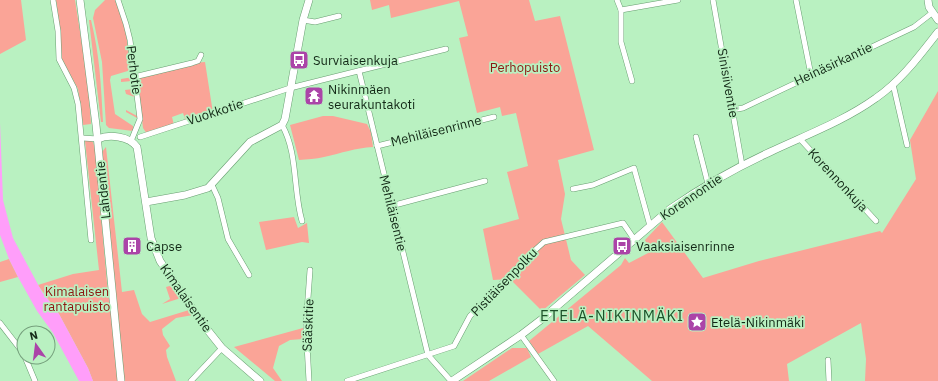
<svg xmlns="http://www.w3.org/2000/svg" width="938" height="381" font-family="'IBM Plex Sans',sans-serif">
<rect width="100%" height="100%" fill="#b9f1c1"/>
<!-- green -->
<g fill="#faa497">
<path d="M0,0h21l5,40 -26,14z"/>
<path d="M56,0h19l13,82 3,42 -8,1 -5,-36 -17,-31 -1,-27z"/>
<path d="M105,0h10l10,26 6,44 -20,6 -1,4 5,34 18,12v5l-24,-3 -3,-3 -4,-63 -9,-44 2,-8z"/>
<path d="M370,0h159l6,21 25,-5 34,134 -36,10 7,34 -4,25 10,41 14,15 -43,36 -32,-32 -17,1 -10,-51 36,-10 -12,-47 21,-6 -12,-53 -14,3 -2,-9 -23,6 -18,-75 9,-2 -9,-35 -68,17 -2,-13 -17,5z"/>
<path d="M89,20h2c9,37 10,65 12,102h-2z"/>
<path d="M205,62l8,51 -27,9 -3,-9 -11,4 2,8 -27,9 -4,-6 -6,-50 55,-15z"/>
<path d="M133,77l6,42 -13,-7v-2l11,6 -2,-19 -9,-3 -1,-4 8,-1 -1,-8 -11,1v-3z"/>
<path d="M938,91v290h-73l1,-22 -5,-36 -74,41 2,17h-137l-64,-55 -50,28 -9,-13 92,-76 4,-7 4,5 21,-11 -5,-12 17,-18 41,56 56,-17 121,-30 2,2 34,-54 -6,-39z"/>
<path d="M323,116h10l34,8 4,8 2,15c-18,1 -31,6 -49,10 -8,2 -17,2 -25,3l-9,-35z"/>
<path d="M90,140l3,2 2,7 13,145 8,-1 -14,-141 4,-5 16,145 12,-2 8,24 8,8 39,-12 4,5 -17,3 -14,11 1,6 7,11 -4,4 1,7 9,24h-83l-5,-13 -29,-54 -21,-29 35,-11 26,-4 -14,-129z"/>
<path d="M294,217l4,11 9,-5 2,20 -7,-1 -36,8 -7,-28z"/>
<path d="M9,259l9,18 -18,5v-20z"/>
<path d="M173,285l8,13 -19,6 8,-5 -4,-12z"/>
<path d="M303,328v11l-13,1 -11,6 -6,22 9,13h-7l-41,-34z"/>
<path d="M512,348h15l4,9 -42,24h-26z"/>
</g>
<!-- water -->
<path fill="#ff9efa" d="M0,123l3,77 10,38 29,54 17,22 29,54 5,13h-14l-26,-48 -16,-22 -19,-34 -9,-18 -9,-24z"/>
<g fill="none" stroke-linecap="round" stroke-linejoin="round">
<defs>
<g id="street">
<path d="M53,0l5,31 1,28 15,29 4,16 13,136"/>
<path d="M118,0l8,24 4,16 10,79 -9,22"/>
<path d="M617,0l4,10v32l11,39"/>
<path d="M713,0l29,165"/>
<path d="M796,0l15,75"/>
<path d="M621,10l57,-10"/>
<path d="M303,20l12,2 24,-6"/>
<path d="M359,71l69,284 23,26"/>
<path d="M134,77l58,-14 6,-2 3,-6"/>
<path d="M893,84l14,61"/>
<path d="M732,110l11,-2 171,-81 18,-14"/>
<path d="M282,125c16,28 11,65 20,96"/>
<path d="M140,137l150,-49 156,-39"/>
<path d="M696,137l12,47"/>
<path d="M82,138l16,1"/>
<path d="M800,139l76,82"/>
<path d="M377,146l117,-29"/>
<path d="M212,185l6,13 10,41 21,36"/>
<path d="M573,189l20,-4 41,-17 16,58"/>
<path d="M391,206l94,-25"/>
<path d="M0,323l24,31"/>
<path d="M521,335l33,46"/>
<path d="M25,357l10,24"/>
<path d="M828,360l1,21"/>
<path d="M191,381l31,-33"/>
<path d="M309,381l-3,-55 4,-56"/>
<path d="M347,381l107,-35 16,-30 64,-65 10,-9 79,-19 11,16"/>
</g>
<g id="secondary">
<path d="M80,0l16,125 25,256"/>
<path d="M928,0l1,7 9,13"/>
<path d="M98,139c11,-5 31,-3 39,8l14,91 9,23 42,62 20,25 38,33"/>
<path d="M146,202l39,-7 23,-7 42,-46 32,-17 3,-6 18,-99 6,-20"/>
<path d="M452,381l69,-46 21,-16 128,-110c32,-22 65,-41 100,-57 36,-17 74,-31 106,-54 25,-17 44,-43 62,-66"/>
</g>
</defs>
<!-- street casing -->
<use href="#street" stroke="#689e71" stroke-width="6"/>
<!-- secondary casing -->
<use href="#secondary" stroke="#689e71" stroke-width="8"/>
<!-- street -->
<use href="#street" stroke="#fff" stroke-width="5"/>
<!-- secondary -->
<use href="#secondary" stroke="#fff" stroke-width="7"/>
</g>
<!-- icons -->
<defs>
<symbol id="bus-square" viewBox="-11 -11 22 22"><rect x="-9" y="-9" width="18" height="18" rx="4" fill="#ab44a8" stroke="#b9f1c1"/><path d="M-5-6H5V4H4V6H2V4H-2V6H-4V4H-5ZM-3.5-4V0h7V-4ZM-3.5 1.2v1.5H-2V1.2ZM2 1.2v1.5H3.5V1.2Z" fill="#fff"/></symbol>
<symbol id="temple-square" viewBox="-11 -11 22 22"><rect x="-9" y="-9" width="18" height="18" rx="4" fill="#ab44a8" stroke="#b9f1c1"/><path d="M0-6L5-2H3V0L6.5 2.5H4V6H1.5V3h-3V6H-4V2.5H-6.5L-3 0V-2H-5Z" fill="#fff"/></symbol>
<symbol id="building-square" viewBox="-11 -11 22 22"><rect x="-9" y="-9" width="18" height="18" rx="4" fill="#ab44a8" stroke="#b9f1c1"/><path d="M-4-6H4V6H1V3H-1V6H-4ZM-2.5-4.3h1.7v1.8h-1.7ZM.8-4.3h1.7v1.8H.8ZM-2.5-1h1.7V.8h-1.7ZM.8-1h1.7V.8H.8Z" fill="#fff"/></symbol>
<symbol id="sight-square" viewBox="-11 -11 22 22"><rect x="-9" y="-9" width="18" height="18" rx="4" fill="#ab44a8" stroke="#b9f1c1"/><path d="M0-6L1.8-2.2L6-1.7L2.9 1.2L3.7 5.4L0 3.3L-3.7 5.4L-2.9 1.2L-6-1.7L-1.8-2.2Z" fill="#fff"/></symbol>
</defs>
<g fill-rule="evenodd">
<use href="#bus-square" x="288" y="49" width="22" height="22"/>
<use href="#temple-square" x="303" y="85" width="22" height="22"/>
<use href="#building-square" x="121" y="235" width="22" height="22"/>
<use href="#bus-square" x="611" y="235" width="22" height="22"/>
<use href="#sight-square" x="686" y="311" width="22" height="22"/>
</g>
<g text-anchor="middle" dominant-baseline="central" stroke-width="3.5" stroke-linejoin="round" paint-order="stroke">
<!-- poi labels -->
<g font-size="13" fill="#122816" stroke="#b9f1c1" text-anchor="start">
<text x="313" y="60">Surviaisenkuja</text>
<text x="328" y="89">Nikinmäen<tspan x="328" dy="15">seurakuntakoti</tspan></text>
<text x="146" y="246">Capse</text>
<text x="636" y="246">Vaaksiaisenrinne</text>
<text x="711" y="322">Etelä-Nikinmäki</text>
</g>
<!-- street labels -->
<g font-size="13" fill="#122816" stroke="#b9f1c1">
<text transform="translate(833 64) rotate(-25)">Heinäsirkantie</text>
<text transform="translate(134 70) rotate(83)">Perhotie</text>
<text transform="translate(728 83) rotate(80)">Sinisiiventie</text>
<text transform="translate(215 112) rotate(-18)">Vuokkotie</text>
<text transform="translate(436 131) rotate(-14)">Mehiläisenrinne</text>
<text transform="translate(838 180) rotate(47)">Korennonkuja</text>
<text transform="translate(103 190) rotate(-96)">Lahdentie</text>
<text transform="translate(691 197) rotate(-34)">Korennontie</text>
<text transform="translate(393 213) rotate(76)">Mehiläisentie</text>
<text transform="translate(504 282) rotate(-46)">Pistiäisenpolku</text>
<text transform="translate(186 298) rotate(55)">Kimalaisentie</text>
<text transform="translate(308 325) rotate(-88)">Sääskitie</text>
</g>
<!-- park labels -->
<g font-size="13" fill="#8d1712" stroke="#b9f1c1">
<text x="525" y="67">Perhopuisto</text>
<text x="77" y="291">Kimalaisen<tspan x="77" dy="15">rantapuisto</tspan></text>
</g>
<!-- quarter labels -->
<g font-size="15" letter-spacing="1" fill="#1d522a" stroke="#b9f1c1">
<text x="612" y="315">ETELÄ-NIKINMÄKI</text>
</g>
</g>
<!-- north arrow -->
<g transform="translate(36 345) rotate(346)"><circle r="19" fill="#b9f1c1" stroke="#76a17d"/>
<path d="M0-3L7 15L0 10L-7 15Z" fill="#ab44a8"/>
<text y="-6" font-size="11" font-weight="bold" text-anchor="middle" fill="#122816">N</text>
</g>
</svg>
